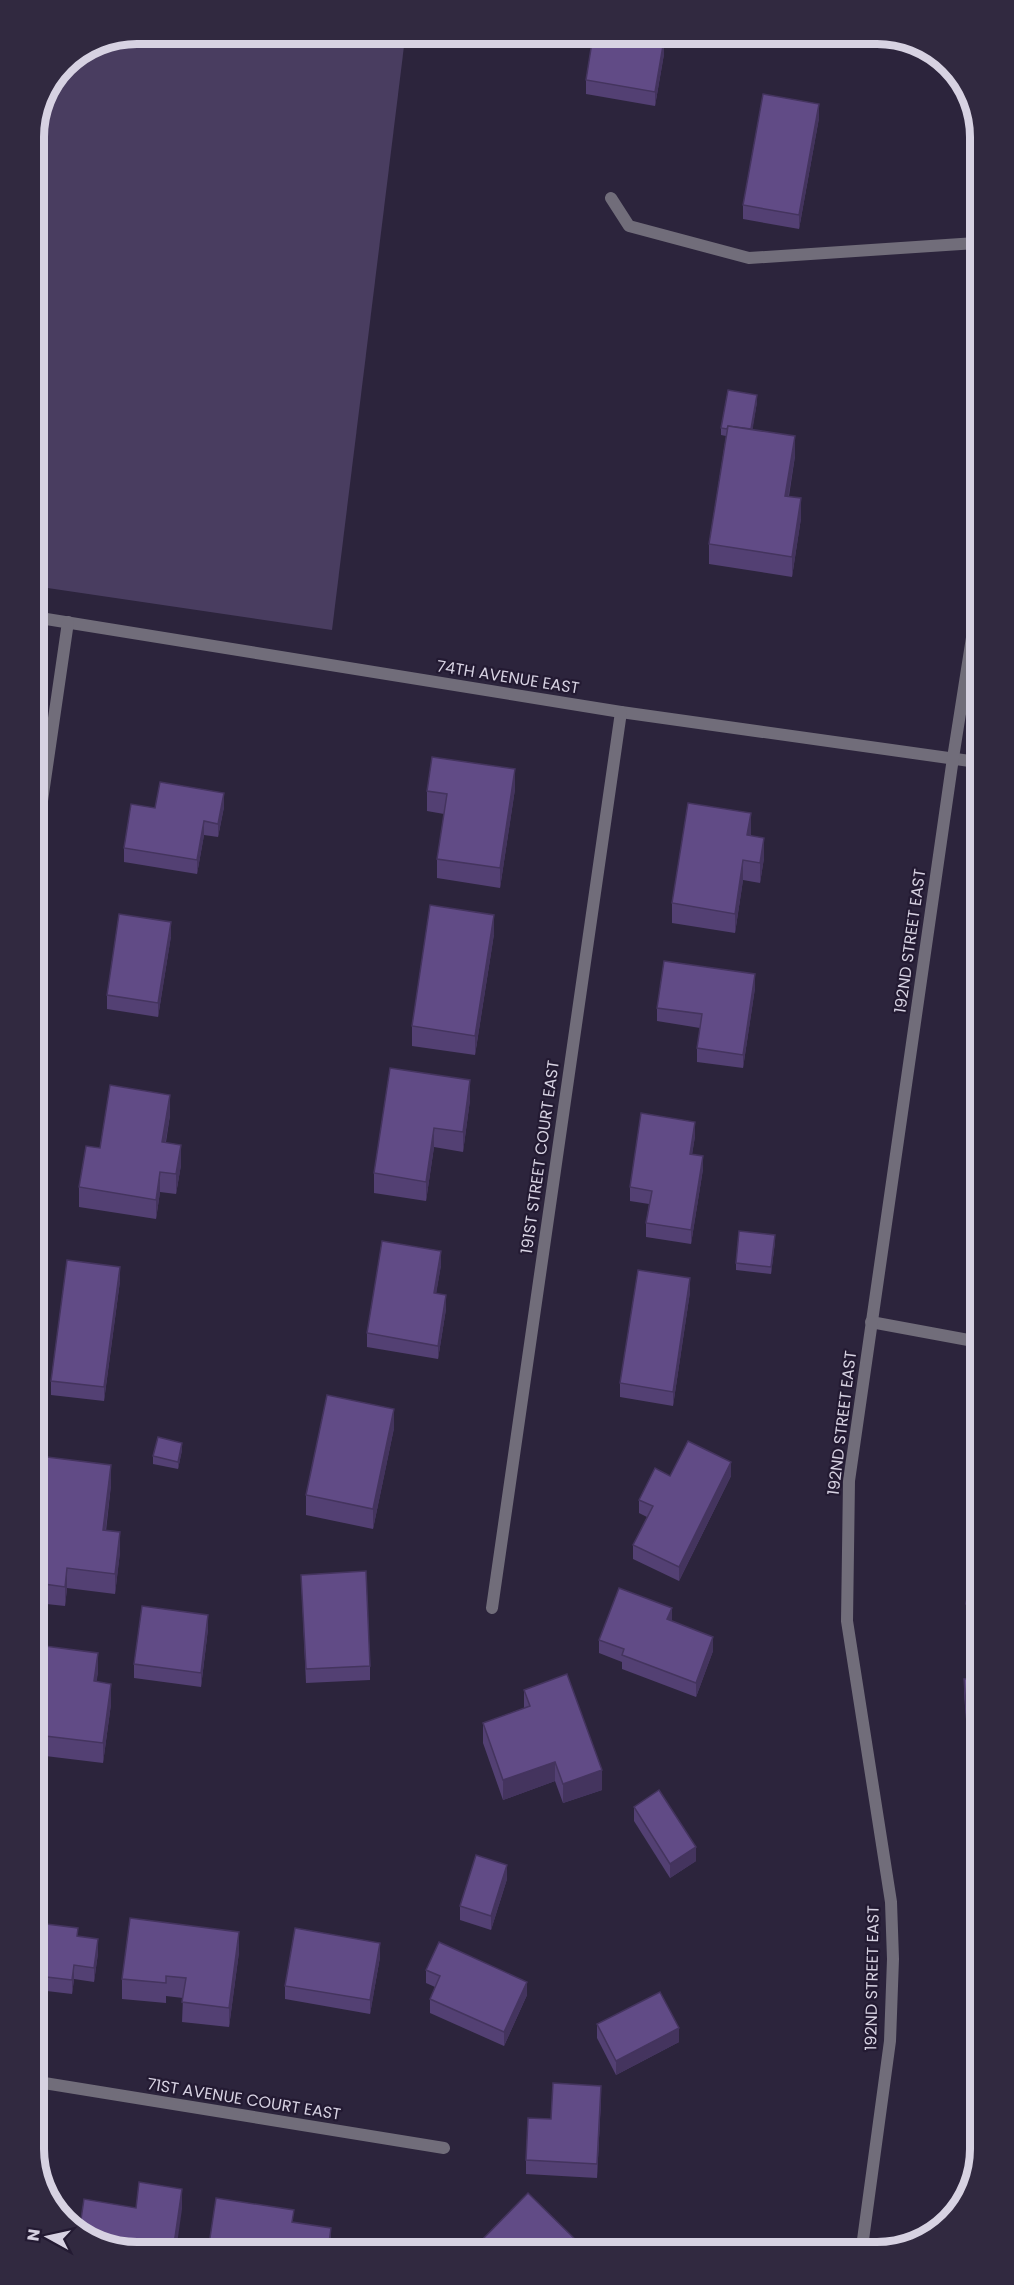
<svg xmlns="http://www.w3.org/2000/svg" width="1014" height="2285" font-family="Poppins,sans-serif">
<rect width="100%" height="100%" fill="#2c243c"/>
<!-- green -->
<path fill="#493d60" d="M405,38l-73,592 -298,-44 -1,-456 30,-67 34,-22z"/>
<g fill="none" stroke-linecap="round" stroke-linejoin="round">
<!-- service -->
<path stroke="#716d7a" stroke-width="12" d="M611,198l18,28 120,32 227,-15"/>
<!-- minor -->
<g stroke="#716d7a" stroke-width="12">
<path d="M34,617l587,95 356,50"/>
<path d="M35,849l33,-227"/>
<path d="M871,1322l108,20"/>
<path d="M492,1608l129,-896"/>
<path d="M38,2082l406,66"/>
</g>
<!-- tertiary -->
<path stroke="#716d7a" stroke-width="12" d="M862,2247l28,-206 3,-82 -2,-57 -44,-281 2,-140 104,-723 24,-152"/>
</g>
<!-- wall -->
<g fill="#534073">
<path d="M664,54l-9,52 -69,-12v-14z"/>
<path d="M819,118l-20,111 -56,-10v-14z"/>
<path d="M757,402l-5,28 43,26 -6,40 12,22 -9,59 -83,-13v-20l17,-108 -5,-1v-7z"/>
<path d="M515,789l-15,99 -63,-10v-19l7,-45 -17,-3v-20z"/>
<path d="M224,807l-6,30 -14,-2 -7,39 -73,-12v-14l31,-40z"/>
<path d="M751,833v3l13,22 -4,25 -17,-3 -8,53 -63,-10v-20z"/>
<path d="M494,934l-19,121 -63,-9v-20z"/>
<path d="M171,936l-13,81 -51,-8v-14z"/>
<path d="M755,988l-12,80 -46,-6v-14l3,-20 -43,-7v-13z"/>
<path d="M470,1100l-7,52 -29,-5 -8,54 -52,-8v-20z"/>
<path d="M170,1115l-4,27 15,23 -5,29 -16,-2 -4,27 -77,-12v-20l21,-39z"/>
<path d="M695,1136l-3,18 11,15 -12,75 -45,-7v-14l3,-19 -19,-3v-14z"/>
<path d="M978,1197v29l-2,-1v-13z"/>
<path d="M775,1242l-4,32 -35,-4v-7z"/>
<path d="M441,1265l-5,28 10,16 -8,50 -71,-12v-14z"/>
<path d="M120,1281l-16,120 -53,-6v-14z"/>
<path d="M690,1292l-17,114 -53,-9v-14z"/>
<path d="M394,1428l-21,101 -67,-14v-20z"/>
<path d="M182,1450l-4,19 -25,-5v-8z"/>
<path d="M670,1476h61l-52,105 -46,-22v-14l14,-28 -8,-4v-13z"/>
<path d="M111,1485l-5,46 14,21 -5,42 -48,-6 -2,18 -28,-3v-82h2z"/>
<path d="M979,1526l1,100 -14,-2v-20z"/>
<path d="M301,1575l69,91v14l-64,3z"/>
<path d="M672,1621l41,30 -17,46 -74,-28v-7l-23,-9v-13z"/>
<path d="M208,1629l-7,58 -67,-9v-14z"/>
<path d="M37,1645l61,27 -2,10 15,22 -8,59 -66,-8z"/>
<path d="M980,1678v94h-10l-6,-79v-14z"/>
<path d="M524,1690l78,100 -39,13 -8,-22 -52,19 -20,-57v-20l41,-15z"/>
<path d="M634,1807l62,54 -26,17 -36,-57z"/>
<path d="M507,1879l-16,51 -31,-10v-14z"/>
<path d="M38,1923l40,13 20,17 -4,29 -20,-3 -2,15 -34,-4z"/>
<path d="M239,1952l-10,75 -47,-5 1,-24 -17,-2v7l-44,-4v-20z"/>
<path d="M380,1957l-10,57 -85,-15v-13z"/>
<path d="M426,1970l101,25 -23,51 -74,-33v-14l5,-12 -9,-4z"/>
<path d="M597,2024l82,18 -63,33 -19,-37z"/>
<path d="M601,2099l-4,79 -71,-4v-14l25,-41z"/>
<path d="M528,2193l55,56h-110z"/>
</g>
<!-- shaded-wall -->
<g fill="#44345e">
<path d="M664,40v14l-9,52v-14z"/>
<path d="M819,104v14l-20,111v-14z"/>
<path d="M757,395v7l-6,38v-7z"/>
<path d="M795,436v20l-10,60v-20z"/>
<path d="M801,498v20l-9,59v-20z"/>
<path d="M515,769v20l-15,99v-20z"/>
<path d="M224,793v14l-6,30v-13z"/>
<path d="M751,813v20l-4,22v-20z"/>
<path d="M204,821v14l-7,39v-14z"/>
<path d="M764,838v20l-4,25v-20z"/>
<path d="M743,860v20l-8,53v-19z"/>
<path d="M494,915v19l-19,121v-19z"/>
<path d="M171,922v14l-13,81v-14z"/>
<path d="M755,974v14l-12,80v-13z"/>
<path d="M470,1080v20l-7,52v-20z"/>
<path d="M170,1095v20l-8,47v-20z"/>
<path d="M695,1122v14l-5,32v-14z"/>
<path d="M434,1128v19l-8,54v-19z"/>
<path d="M181,1145v20l-5,29v-20z"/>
<path d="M703,1156v13l-12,75v-14z"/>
<path d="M160,1172v20l-4,27v-19z"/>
<path d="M775,1235v7l-4,32v-7z"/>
<path d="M441,1251v14l-7,42v-14z"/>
<path d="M120,1267v14l-16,120v-14z"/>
<path d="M690,1278v14l-17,114v-14z"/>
<path d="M446,1295v14l-8,50v-13z"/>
<path d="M394,1409v19l-21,101v-20z"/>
<path d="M182,1443v7l-4,19v-7z"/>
<path d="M731,1462v14l-52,105v-14z"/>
<path d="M111,1465v20l-8,65v-20z"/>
<path d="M120,1532v20l-5,42v-20z"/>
<path d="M67,1568v20l-2,18v-19z"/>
<path d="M672,1608v14l-5,-3z"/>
<path d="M208,1615v14l-7,58v-14z"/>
<path d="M713,1637v14l-17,46v-14z"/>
<path d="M98,1653v19l-4,29v-20z"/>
<path d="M111,1684v20l-8,59v-20z"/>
<path d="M555,1762v19l-52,19v-20z"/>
<path d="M602,1770v20l-39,13v-19z"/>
<path d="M696,1847v14l-26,17v-14z"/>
<path d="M507,1865v14l-16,51v-14z"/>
<path d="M239,1932v20l-10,75v-19z"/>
<path d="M98,1939v14l-4,29v-14z"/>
<path d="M380,1943v14l-10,57v-14z"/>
<path d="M74,1965v14l-2,15v-14z"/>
<path d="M527,1982v13l-23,51v-14z"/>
<path d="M679,2028v14l-63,33v-14z"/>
<path d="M601,2086v13l-4,79v-14z"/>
<path d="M182,2189v20l-6,42h-3z"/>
<path d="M331,2228v22h-3z"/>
<path d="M549,2243v6h-6z"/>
</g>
<!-- building -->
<g fill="#614b86" stroke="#44345e" stroke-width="1.5">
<path d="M593,36h46l25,4 -9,52 -69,-12z"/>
<path d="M763,94l56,10 -20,111 -56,-10z"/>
<path d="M728,390l29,5 -6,34 -23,-3 -1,3 -6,-1z"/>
<path d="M728,426l67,10 -10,60 16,2 -9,59 -83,-13z"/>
<path d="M432,757l83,12 -15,99 -63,-9 10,-65 -20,-3z"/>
<path d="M160,782l64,11 -6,31 -14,-3 -7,39 -73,-12 7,-44 24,4z"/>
<path d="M688,803l63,10 -4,22 17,3 -4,25 -17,-3 -8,54 -63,-11z"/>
<path d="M430,905l64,10 -19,121 -63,-10z"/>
<path d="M119,914l52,8 -13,81 -51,-8z"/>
<path d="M664,961l91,13 -12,81 -46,-7 5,-34 -45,-6z"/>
<path d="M390,1068l80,12 -7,52 -29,-4 -8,54 -52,-9z"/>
<path d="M110,1085l60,10 -8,47 19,3 -5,29 -16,-2 -4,28 -77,-13 7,-41 14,2z"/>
<path d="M641,1113l54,9 -5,32 13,2 -12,74 -45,-7 6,-32 -22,-4z"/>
<path d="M978,1197v15h-2z"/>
<path d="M739,1231l36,4 -4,32 -35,-4z"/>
<path d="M382,1241l59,10 -7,42 12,2 -8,51 -71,-13z"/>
<path d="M67,1260l53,7 -16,120 -53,-6z"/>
<path d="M638,1270l52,8 -17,114 -53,-9z"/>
<path d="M327,1395l67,14 -21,100 -67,-14z"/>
<path d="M158,1437l24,6 -4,19 -25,-6z"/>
<path d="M688,1441l43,21 -52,105 -46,-22 20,-39 -14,-6 16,-32 15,8z"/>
<path d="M47,1457l64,8 -8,65 17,2 -5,42 -48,-6 -2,19 -28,-4v-62h2z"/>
<path d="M979,1526l1,81 -14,-3z"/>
<path d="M366,1571l4,95 -64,3 -5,-94z"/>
<path d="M619,1588l53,20 -5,11 46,18 -17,46 -74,-28 2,-6 -25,-9z"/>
<path d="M142,1606l66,9 -7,58 -67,-9z"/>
<path d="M37,1645l61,8 -4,28 17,3 -8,59 -66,-8z"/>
<path d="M567,1674l35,96 -39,14 -8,-22 -52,18 -20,-57 47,-17 -6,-16z"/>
<path d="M980,1678v80l-10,1 -6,-80z"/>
<path d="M659,1790l37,57 -26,17 -36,-57z"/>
<path d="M476,1855l31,10 -16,51 -31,-10z"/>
<path d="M130,1918l109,14 -10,76 -47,-6 4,-24 -20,-2v7l-44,-4z"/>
<path d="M38,1923l40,5 -1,8 21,3 -4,29 -20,-3 -2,15 -34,-4z"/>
<path d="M295,1928l85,15 -10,57 -85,-14z"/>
<path d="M439,1942l88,40 -23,50 -74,-33 10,-23 -14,-6z"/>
<path d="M660,1992l19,36 -63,33 -19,-37z"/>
<path d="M553,2083l48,3 -4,78 -71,-4 2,-42 23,1z"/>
<path d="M139,2182l43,7 -9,62 -44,1 -50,-19 5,-34 52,9z"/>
<path d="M528,2193l55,54 -2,2h-26l-6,-6 -6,6h-70z"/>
<path d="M216,2198l78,12 -2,12 39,6 -3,22 -120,1z"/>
</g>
<g text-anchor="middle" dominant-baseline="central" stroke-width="4.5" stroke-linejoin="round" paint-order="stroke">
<!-- street labels -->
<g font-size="16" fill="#d7d2e2" stroke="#231a32">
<text transform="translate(508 677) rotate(9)">74TH AVENUE EAST</text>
<text transform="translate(910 941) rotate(-82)">192ND STREET EAST</text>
<text transform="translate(540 1157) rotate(-82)">191ST STREET COURT EAST</text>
<text transform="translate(842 1423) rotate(-83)">192ND STREET EAST</text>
<text transform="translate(872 1978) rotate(-89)">192ND STREET EAST</text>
<text transform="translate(244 2099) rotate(9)">71ST AVENUE COURT EAST</text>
</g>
</g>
<!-- crop -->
<path d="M0 0H1014V2285H0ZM137 44H877A93 93 0 0 1 970 137V2149A93 93 0 0 1 877 2242H137A93 93 0 0 1 44 2149V137A93 93 0 0 1 137 44Z" fill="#312940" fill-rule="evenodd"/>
<path fill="none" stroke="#d7d2e2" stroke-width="8" d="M137 44H877A93 93 0 0 1 970 137V2149A93 93 0 0 1 877 2242H137A93 93 0 0 1 44 2149V137A93 93 0 0 1 137 44Z"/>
<!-- north arrow -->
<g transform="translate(48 2237) rotate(278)" stroke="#231a32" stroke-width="4.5" paint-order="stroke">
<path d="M0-4.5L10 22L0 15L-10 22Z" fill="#d7d2e2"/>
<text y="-9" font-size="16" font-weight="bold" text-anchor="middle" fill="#d7d2e2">N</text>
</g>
</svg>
